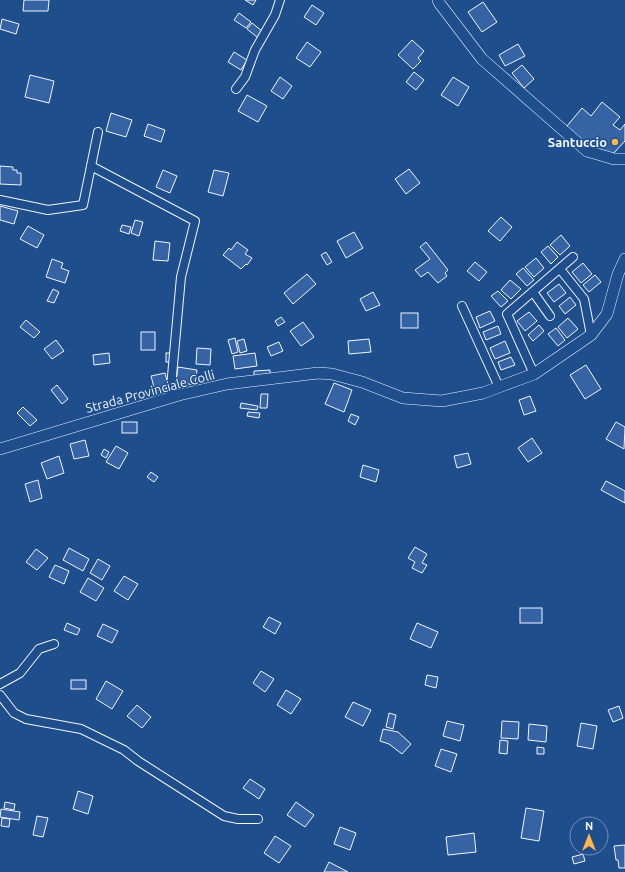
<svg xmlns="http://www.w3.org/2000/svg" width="625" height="872" font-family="Ubuntu,sans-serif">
<rect width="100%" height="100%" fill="#1f4e8c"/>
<!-- building -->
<g fill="#3563a3" stroke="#f2f6ff">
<path d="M24,0h25l-1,11h-25z"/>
<path d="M245,0h11l-3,5z"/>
<path d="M483,2l14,20 -15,10 -14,-20z"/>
<path d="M312,5l12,8 -8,12 -12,-8z"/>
<path d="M239,13l12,9 -5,6 -12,-8z"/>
<path d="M2,19l17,5 -3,10 -16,-5z"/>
<path d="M252,23l10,8 -5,6 -10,-8z"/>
<path d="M412,40l12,11 -6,7 3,3 -8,8 -15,-14z"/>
<path d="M307,42l14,10 -11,15 -14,-9z"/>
<path d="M518,44l7,12 -20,10 -6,-11z"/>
<path d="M234,52l13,8 -6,10 -13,-8z"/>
<path d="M522,65l12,14 -10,9 -12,-15z"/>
<path d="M414,72l10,8 -8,10 -10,-8z"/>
<path d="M30,75l24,6 -5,22 -24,-6z"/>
<path d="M280,77l12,9 -9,13 -12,-8z"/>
<path d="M453,77l16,10 -11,19 -17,-11z"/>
<path d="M247,95l20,11 -9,16 -20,-11z"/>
<path d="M602,102l18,15 -7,8 7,5 5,-6v17l-14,15 -24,-8 -20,-22 15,-18 9,8z"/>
<path d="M111,113l21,7 -6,17 -20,-6z"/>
<path d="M148,124l17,6 -4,12 -17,-6z"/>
<path d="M0,166l13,1v3h4v3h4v12l-21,-1z"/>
<path d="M409,169l11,14 -14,11 -11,-15z"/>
<path d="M163,170l14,6 -7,17 -14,-6z"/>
<path d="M214,170l15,3 -6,23 -15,-4z"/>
<path d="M0,206l18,5 -4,13 -14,-4z"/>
<path d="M501,217l11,10 -12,14 -12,-10z"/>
<path d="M135,220l8,2 -4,14 -8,-3z"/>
<path d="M122,225l9,2 -2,7 -9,-3z"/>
<path d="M28,226l16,9 -7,13 -17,-9z"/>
<path d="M354,232l9,16 -17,10 -9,-17z"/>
<path d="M561,235l9,11 -10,9 -10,-10z"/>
<path d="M155,241l15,2 -2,18 -15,-1z"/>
<path d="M237,242l11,8 -3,4 7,4 -5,7 -1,-1 -5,5 -18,-14 6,-7 2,2z"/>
<path d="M426,242l22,28 -3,3 2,3 -9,7 -10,-11 -7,5 -6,-7 15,-11 -10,-12z"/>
<path d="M548,246l10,11 -7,7 -10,-12z"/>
<path d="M326,252l6,10 -5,3 -6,-10z"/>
<path d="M536,258l8,10 -10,9 -9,-10z"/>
<path d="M52,259l11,4 -2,5 8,3 -4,12 -19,-6z"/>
<path d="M475,262l12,10 -8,9 -12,-10z"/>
<path d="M583,263l9,11 -11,9 -9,-11z"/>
<path d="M523,268l11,12 -7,6 -11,-12z"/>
<path d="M307,274l9,10 -23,20 -9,-11z"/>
<path d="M595,275l6,7 -12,10 -6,-7z"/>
<path d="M510,280l11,9 -10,10 -10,-9z"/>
<path d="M559,284l7,9 -12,9 -7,-9z"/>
<path d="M53,289l6,3 -5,11 -7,-2z"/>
<path d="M498,291l10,10 -7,6 -10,-11z"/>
<path d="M373,292l7,13 -14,6 -6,-12z"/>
<path d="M570,297l6,8 -11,9 -6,-8z"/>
<path d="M490,311l5,10 -15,7 -4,-11z"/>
<path d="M529,312l8,9 -12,10 -8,-10z"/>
<rect x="401" y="313" width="17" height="15"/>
<path d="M281,317l4,5 -7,4 -3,-5z"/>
<path d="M568,318l10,11 -11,9 -9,-11z"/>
<path d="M26,320l14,12 -6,6 -14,-11z"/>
<path d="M303,322l11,15 -13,9 -11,-15z"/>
<path d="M539,325l5,6 -11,10 -5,-6z"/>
<path d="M498,326l3,8 -15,6 -3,-8z"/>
<path d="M556,328l9,12 -7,6 -10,-12z"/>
<rect x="141" y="332" width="14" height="18"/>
<path d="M235,338l3,14 -6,2 -4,-14z"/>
<path d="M244,339l3,12 -7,2 -3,-12z"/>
<path d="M369,339l2,13 -22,2 -1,-13z"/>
<path d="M56,340l8,11 -12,8 -8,-10z"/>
<path d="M505,341l5,12 -15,6 -5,-11z"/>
<path d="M279,342l4,9 -12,5 -4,-9z"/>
<path d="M197,348l14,1 -1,16 -14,-1z"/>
<path d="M109,353l1,10 -16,2 -1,-10z"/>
<rect x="166" y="353" width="6" height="9"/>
<path d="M255,353l2,13 -22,3 -2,-13z"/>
<path d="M511,357l4,8 -14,5 -3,-8z"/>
<path d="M586,365l15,24 -16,10 -15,-24z"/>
<path d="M178,367l19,3 -2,15 -19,-3z"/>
<path d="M270,370v7l-16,1v-7z"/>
<path d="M165,373l4,15 -14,3 -4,-15z"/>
<path d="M334,383l18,7 -8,22 -19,-8z"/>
<path d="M57,385l11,14 -6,5 -11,-14z"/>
<path d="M261,394h7l-1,14h-7z"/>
<path d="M530,396l6,15 -12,4 -5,-15z"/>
<path d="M241,403l17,3 -1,4 -17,-2z"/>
<path d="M23,407l14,13 -7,6 -13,-13z"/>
<path d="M248,412l12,1 -1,5 -12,-2z"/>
<path d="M351,414l8,3 -4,8 -7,-4z"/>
<rect x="122" y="422" width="15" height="11"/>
<path d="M616,422l9,5 -1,22 -18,-10z"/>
<path d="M532,438l10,15 -14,9 -10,-14z"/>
<path d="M85,440l4,16 -15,3 -4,-15z"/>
<path d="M116,446l12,7 -9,16 -13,-7z"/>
<path d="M104,449l5,3 -3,6 -5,-3z"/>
<path d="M468,453l3,11 -14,4 -3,-12z"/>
<path d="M59,456l5,17 -17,6 -6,-16z"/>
<path d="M363,465l16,5 -3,12 -16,-5z"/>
<path d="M151,472l7,5 -4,5 -7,-5z"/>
<path d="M38,480l4,18 -12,4 -5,-18z"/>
<path d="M606,481l19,10v12l-24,-13z"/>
<path d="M415,547l12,7 -5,9 5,2 -5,8 -10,-5 3,-6 -7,-4z"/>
<path d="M69,548l20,11 -6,12 -20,-11z"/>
<path d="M36,549l12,9 -11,12 -11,-8z"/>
<path d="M98,559l12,7 -8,14 -12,-7z"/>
<path d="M55,565l14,6 -5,13 -15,-7z"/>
<path d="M124,576l14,8 -10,16 -14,-9z"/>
<path d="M88,578l16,10 -8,13 -16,-9z"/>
<rect x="520" y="608" width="22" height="15"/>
<path d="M269,617l12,6 -6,11 -12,-7z"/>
<path d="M67,623l13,6 -3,6 -13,-5z"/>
<path d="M417,623l21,9 -7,16 -21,-9z"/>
<path d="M103,624l15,7 -6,12 -15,-7z"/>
<path d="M261,671l13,8 -9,13 -12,-9z"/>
<path d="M427,675l11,2 -2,11 -11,-3z"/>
<rect x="71" y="680" width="15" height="9"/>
<path d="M106,681l17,10 -11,18 -16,-10z"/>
<path d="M286,690l15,9 -10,15 -14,-9z"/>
<path d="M353,702l18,8 -8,16 -18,-9z"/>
<path d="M137,705l14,12 -9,11 -15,-12z"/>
<path d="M619,706l4,12 -10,4 -5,-12z"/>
<path d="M389,713l7,2 -3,14 -7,-2z"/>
<path d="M447,721l17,4 -4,16 -17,-5z"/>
<path d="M502,721l17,1 -1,17 -17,-1z"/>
<path d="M581,723l16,3 -4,23 -16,-3z"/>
<path d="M529,724l18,2 -1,16 -18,-2z"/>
<path d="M383,729l15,3 13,12 -9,10 -13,-10 -9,-3z"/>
<path d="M500,740l8,1 -1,13 -8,-1z"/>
<path d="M537,747l7,1v6h-7z"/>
<path d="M441,749l16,5 -6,18 -16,-6z"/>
<path d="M250,779l15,10 -6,10 -16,-11z"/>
<path d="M78,791l15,5 -5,18 -15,-5z"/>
<path d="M5,802l10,2 -1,6 -10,-2z"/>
<path d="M296,802l18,13 -9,12 -18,-12z"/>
<path d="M526,808l18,3 -5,30 -18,-3z"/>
<path d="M1,809l19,3 -1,8 -19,-3z"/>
<path d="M37,816l11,2 -5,19 -10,-2z"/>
<path d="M2,818l8,1 -1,8 -8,-1z"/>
<path d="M340,827l16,6 -6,17 -16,-6z"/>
<path d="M474,833l2,19 -28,3 -2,-18z"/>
<path d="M275,836l16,10 -12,17 -15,-10z"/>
<path d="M625,845v23h-6l-1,-8h-2l-2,-14z"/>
<path d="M583,854l2,7 -11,3 -2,-7z"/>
<path d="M329,862l19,10h-24z"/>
</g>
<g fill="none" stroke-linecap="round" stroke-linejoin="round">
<defs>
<g id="street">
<path d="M236,89l9,-12 10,-27 20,-35 5,-15"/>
<path d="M91,166l104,55 -14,56 -11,121"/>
<path d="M0,200l48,10 35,-5 15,-73"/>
<path d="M560,269l24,30 7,36"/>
<path d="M533,292l17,24"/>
<path d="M462,306l37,81"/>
<path d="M534,374l-27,-60 66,-57"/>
<path d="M0,684l20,-11 19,-24 15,-5"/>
<path d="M0,695l14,18 12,6 55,10 43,21 14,11 86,55 14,3h20"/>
</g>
<g id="secondary">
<path d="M438,0l2,4 42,55 105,92 27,8h11"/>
<path d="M0,449l179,-54 48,-11 91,-11 14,1 30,8 41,16 39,3 41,-8 16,-6 35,-13 57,-39 16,-21 11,-40 7,-15"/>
</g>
</defs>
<!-- street casing -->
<use href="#street" stroke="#f2f6ff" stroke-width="10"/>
<!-- secondary casing -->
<use href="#secondary" stroke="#f2f6ff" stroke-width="12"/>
<!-- street -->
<use href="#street" stroke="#1f4e8c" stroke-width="8"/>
<!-- secondary -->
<use href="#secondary" stroke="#1f4e8c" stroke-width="11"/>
</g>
<!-- markers -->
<circle fill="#ffb74d" stroke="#1f4e8c" stroke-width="1.5" cx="615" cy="142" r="4"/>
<g text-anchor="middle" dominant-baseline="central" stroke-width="3" stroke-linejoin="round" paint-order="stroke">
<!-- poi labels -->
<g font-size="13" font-weight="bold" fill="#f2f6ff" stroke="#1f4e8c" text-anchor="end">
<text x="607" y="142">Santuccio</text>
</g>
<!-- street labels -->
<g font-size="13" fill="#f2f6ff" stroke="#1f4e8c">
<text transform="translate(150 391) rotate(-15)">Strada Provinciale Colli</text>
</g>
</g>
<!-- north arrow -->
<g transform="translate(589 836)"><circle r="19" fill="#1f4e8c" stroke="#7391ba"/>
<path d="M0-3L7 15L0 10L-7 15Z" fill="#ffb74d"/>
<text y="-6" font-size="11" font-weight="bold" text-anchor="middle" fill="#f2f6ff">N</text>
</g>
</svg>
